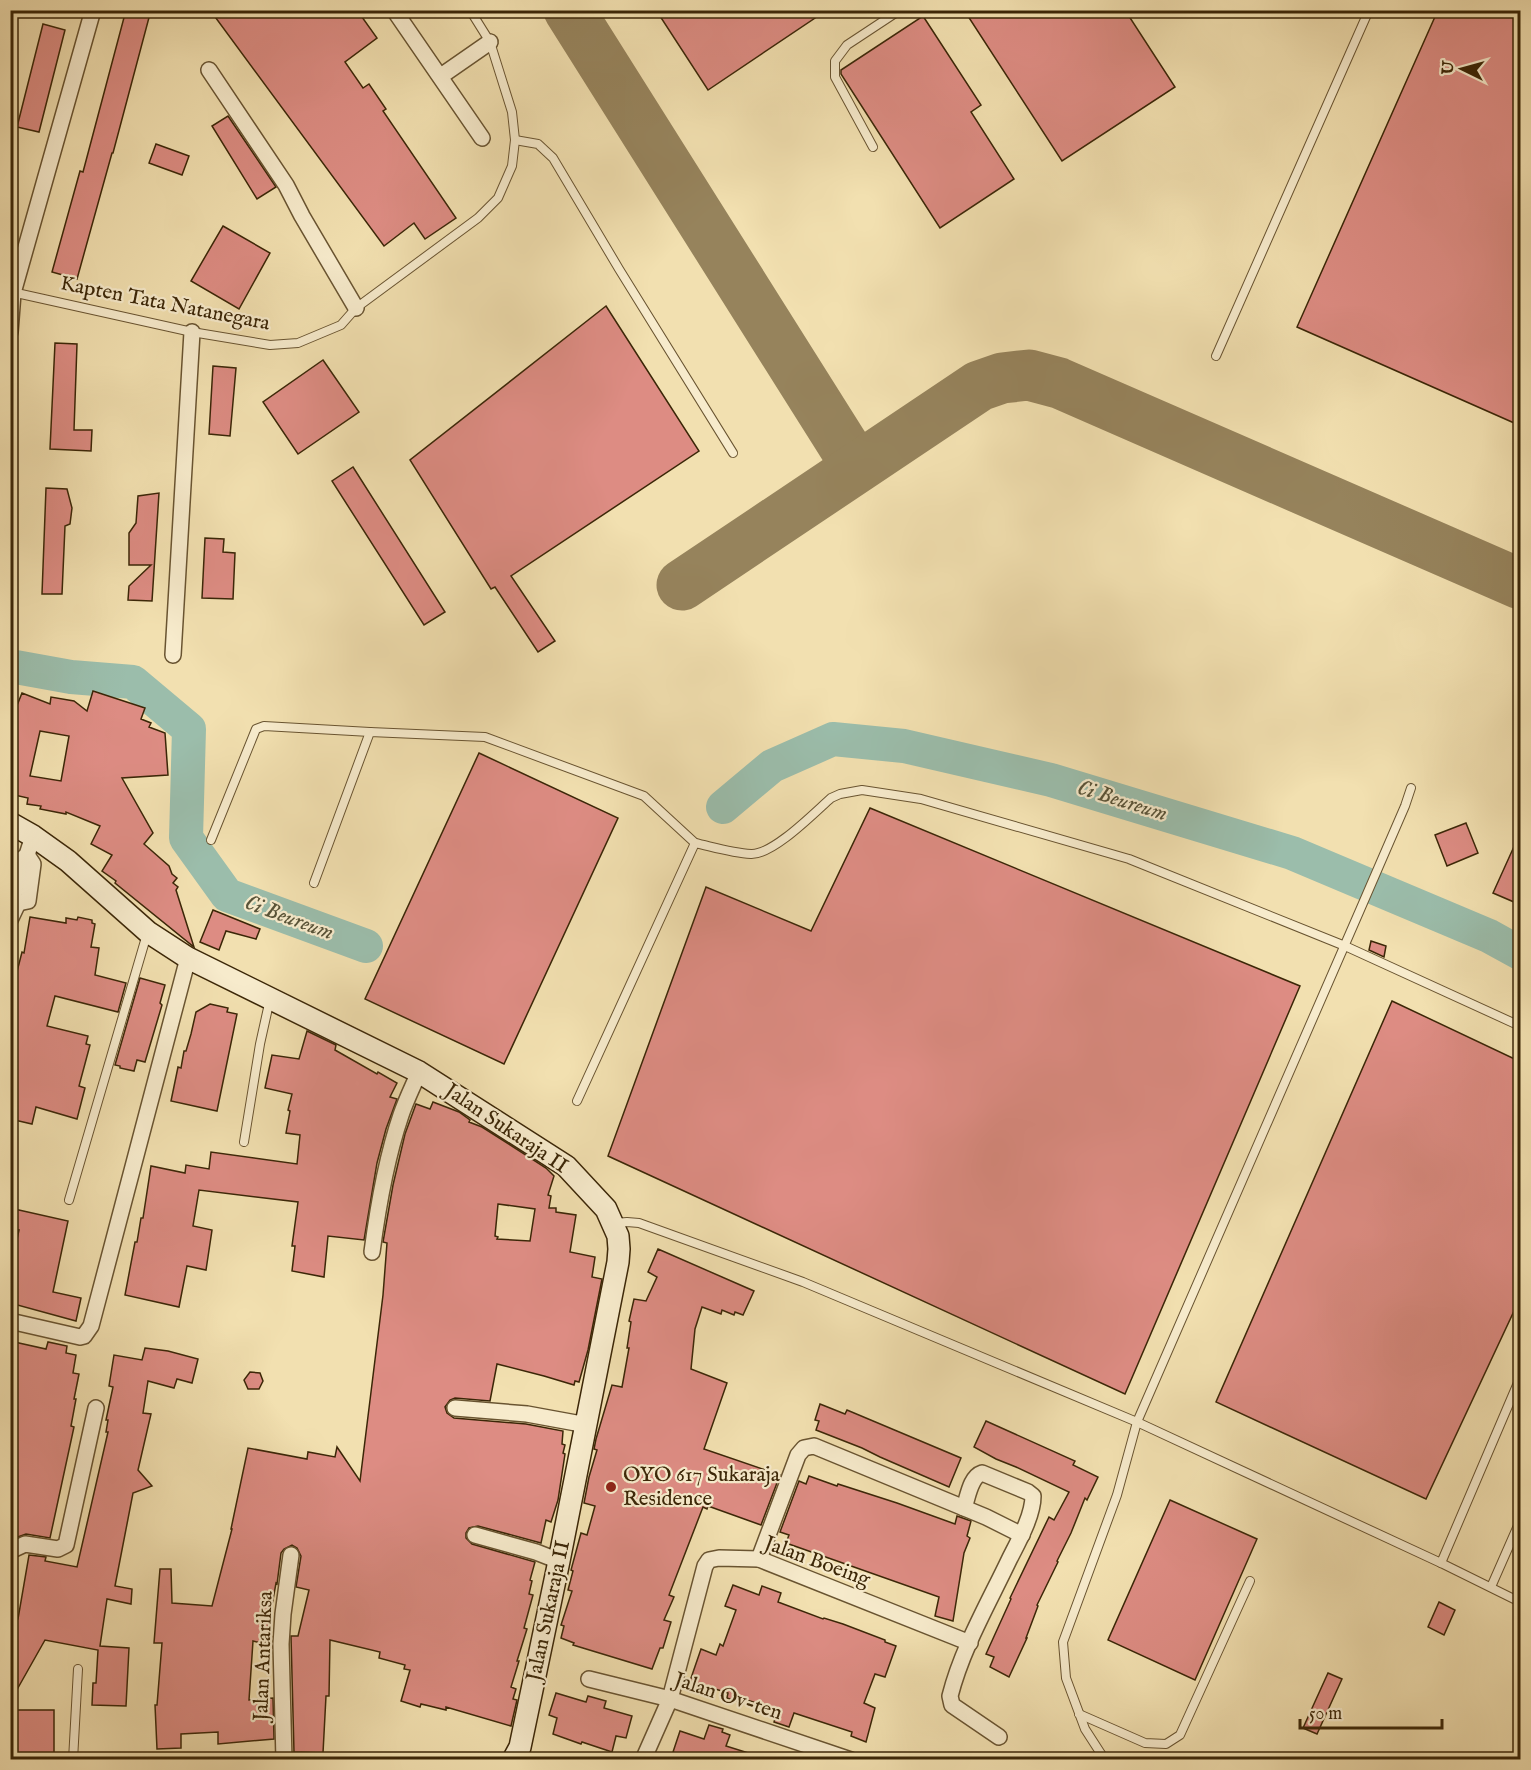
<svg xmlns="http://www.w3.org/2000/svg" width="1531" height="1770" font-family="'IM FELL English',serif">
<rect width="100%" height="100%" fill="#f2e0b0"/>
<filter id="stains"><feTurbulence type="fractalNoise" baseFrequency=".00333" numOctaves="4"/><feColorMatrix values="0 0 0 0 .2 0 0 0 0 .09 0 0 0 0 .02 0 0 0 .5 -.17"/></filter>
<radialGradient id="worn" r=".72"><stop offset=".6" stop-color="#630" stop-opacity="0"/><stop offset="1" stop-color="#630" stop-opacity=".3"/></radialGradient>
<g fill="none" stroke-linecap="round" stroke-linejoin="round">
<!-- river -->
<g stroke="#9bbdab" stroke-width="34">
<path d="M10,666l61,11 62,5 56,47 -3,109 41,57 139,51"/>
<path d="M723,807l49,-41 61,-27 71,7 147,34 241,73 197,83 31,17"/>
</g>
<!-- taxiway -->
<g stroke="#96835c" stroke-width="51">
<path d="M569,10l288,457"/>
<path d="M682,585l297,-199 23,-8 27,-3 30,8 461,201"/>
</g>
</g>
<!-- building -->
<g fill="#dd8c83" stroke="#3b2607" stroke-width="1.5" fill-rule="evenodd">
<path d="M126,10h25l-38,143h-1l-35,126 -25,-7 28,-101 3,1z"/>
<path d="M210,10h147l20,28 -32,24 18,26 6,-4 17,25 -3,2 73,107 -31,21 -11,-16 -30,23z"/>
<path d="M656,10h171l-119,80z"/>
<path d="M964,10h161l50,77 -113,74z"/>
<path d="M1438,10h83v416l-224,-99z"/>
<path d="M923,16l58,89 -10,7 43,67 -74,49 -99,-154v-4z"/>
<path d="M43,24l22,6 -26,102 -22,-5z"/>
<path d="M228,116l48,71 -19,12 -45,-73z"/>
<path d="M156,144l33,12 -7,19 -33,-12z"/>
<path d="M223,226l47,27 -31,56 -48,-28z"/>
<path d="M606,306l93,145 -188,125 44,65 -17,11 -43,-65 -4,2 -81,-129z"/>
<path d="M55,343l22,1 -3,86h18l-1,21 -41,-2z"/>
<path d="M323,360l36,52 -61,42 -35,-52z"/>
<path d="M213,366l23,2 -6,68 -21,-2z"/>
<path d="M353,467l92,145 -21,13 -92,-144z"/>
<path d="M46,488l21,1 5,19 -2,16 -5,2 -3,68h-20z"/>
<path d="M159,493l-7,108 -24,-1 1,-14 22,-21h-22v-32l7,-10 2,-27z"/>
<path d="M205,538l19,1 -1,13 12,1 -2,46 -31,-1z"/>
<path d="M93,691l52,17 -4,11 10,4 -2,4 16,6 3,42 -46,3 31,55 -9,11 25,22 3,8 5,4 -4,5 5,4 -2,3 18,57 -79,-64 1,-2 -14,-10 10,-16 -21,-11 9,-18 -34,-14v2l-26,-5 1,-3 -14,-2 1,-6 -18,-4v-71l12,-30 28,11 1,-7 23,4 13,10zM40,731l29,5 -8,45 -31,-5z"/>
<path d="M479,753l139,65 -114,246 -139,-65z"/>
<path d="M870,808l430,178 -175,408 -517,-238 98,-269 105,44z"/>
<path d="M1466,823l12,30 -31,13 -12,-31z"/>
<path d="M1521,831v74l-28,-12z"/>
<path d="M213,910l47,19 -4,10 -30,-8 -7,19 -19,-8z"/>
<path d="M30,917l36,6v-5l11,2 1,-3 14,3v3l3,1 -4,23 8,1 -4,27 31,8 -8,29 -63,-16 -8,30 41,10 -2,8 4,1 -11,41 6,2 -8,31 -41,-12 -4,17 -22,-5v-120l12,-47 2,1z"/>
<path d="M1371,941l15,5 -2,11 -15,-7z"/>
<path d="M140,978l25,7 -5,18 2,2 -17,57 -8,-2 -3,11 -14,-3v-2l-5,-1z"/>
<path d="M1392,1001l129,61v234l-95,203 -210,-97z"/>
<path d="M210,1004l18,4 -1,4 10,2 -20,97 -46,-10 7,-34 3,1 3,-17h2l5,-17 5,-22z"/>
<path d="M307,1031l29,14 -1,5 42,24 1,-2 19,11 -7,14 7,2 -11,30 -9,34 -13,77 -36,-4 -4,41 -32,-6 3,-25h-3l6,-44 -99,-12 -6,36 19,4 -6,40 -19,-4 -8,41 -54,-12 10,-53h2l4,-24h2l8,-52 34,7 1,-8 23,4 2,-17 86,12 3,-29 -14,-2 4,-22 -2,-1 4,-16 -27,-6 7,-33 27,4z"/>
<path d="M433,1102l26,10 11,8 -1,2 13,5 64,41 8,8 -6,19 3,1 -2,12h7v4l20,3 -6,37 25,5 -3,20 10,2 -14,71 -9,32 -4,-1 -1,4 -30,-9 -47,-12 -7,37 -35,-3 -5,2 -5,7 2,6 7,5 72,6 37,7 -1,13 3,1 -2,8 2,1 -7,46 -7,22 -5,-2 -5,23 -63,-17 -9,2 -3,5v5l6,6 63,18 -5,18 2,1 -3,13 4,1 -9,33 3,1 -10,32h2l-8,26 5,2 -3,10 4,1 -6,26 -65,-19v3l-25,-6 -1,3 -19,-6 9,-31 -6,-1 1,-4 -26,-7 1,-6 -50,-12 -1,56h-3l-3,57 -29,-1 -3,-116h7l11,-46 -13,-3 5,-31 -4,-8 -5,-3 -8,4 -3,4 -4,31 -1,-1 -11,61 -12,-3 -4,59 24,-2 1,41 -56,5v-12l-37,2v14l-24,1 -2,-44h2l5,-62h-8l6,-74h11l1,34 40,3 20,-77h-1l17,-81 59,11 1,-7 27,5 2,-10 23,34 23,-186 4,-52 -4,-1 10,-57 12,-51 11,-30 14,5zM498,1204l37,5 -5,32 -33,-2 1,-2 -3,-1z"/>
<path d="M10,1208l58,13 -15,71 28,6 -5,23 -66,-18v-30l9,-43 -9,-1z"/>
<path d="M658,1249l96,42 -11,24 -8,-3 -1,3 -12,-5 -1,4 -19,-7 -7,22 -4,40 36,14 -23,66 76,26 -19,50 -53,-19 -1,3 -4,-2 -34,88 5,2 -10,23 7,2 -8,26h-3l-8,21 -79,-24 1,-2 -13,-5 3,-12 -3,-1 11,-34 -4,-1 5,-19 -2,-1 10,-37 6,2 8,-29 -11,-3 5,-26 8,-27 -3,-1 2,-10 16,-54 10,2 7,-39h-2l4,-26 -2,-1 5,-22 12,2 11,-24 -9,-5z"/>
<path d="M10,1341l36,8 2,-7 19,4 -1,7 10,2 -3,18 6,1 -5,25h2l-5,27 3,1 -24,111 -24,-4 -11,4 -5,-1z"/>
<path d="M145,1348l23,3 30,8 -6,24 -15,-4 -3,9 -26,-7 -5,32 8,1 -13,56 14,16 -19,7 -18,93 17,3 -1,15 -24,-5 -7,47 29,2 -3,58 -34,-1 1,-22h3l2,-33 -53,-10 -35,62v-84l8,1 11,-64 17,2 -1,4 32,6 31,-135h-2l2,-12h-2l7,-33 -4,-1 5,-31 28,5z"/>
<path d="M250,1372l10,1 3,8 -4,8h-11l-4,-9z"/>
<path d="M820,1404l25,10 2,-4 114,48 -12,29 -69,-30 -18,-9 -46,-18 3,-9 -4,-1z"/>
<path d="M986,1421l89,40 -2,4 25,12 -11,23 -2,-2 -14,35 -14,28 1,1 -21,43 1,1 -12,32h1l-18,39 -19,-10 4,-10 -8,-3 25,-55 -1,-1 39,-81 5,3 15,-28 -53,-25 -20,-8 -22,-12z"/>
<path d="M809,1476l28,10 1,-2 59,19 58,21 2,-8 14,5 -4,15 3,2 -6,15 -11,68 -18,-5 4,-19 -153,-54 3,-8 -9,-3 19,-51 7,3z"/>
<path d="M1170,1500l87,39 -62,141 -87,-40z"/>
<path d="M733,1585l26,10 3,-9 19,7 -3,9 45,17 1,-1 19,6 42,16v2l11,4 -11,31 -10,-3 -11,29 11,5 -9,34 -15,-6 1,-4 -58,-19 -5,14 -15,-5 4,-13 -35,-10 -1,4 -15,-5 1,-5 -38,-12 11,-32 15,6 4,-11 3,2 13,-36 -11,-4z"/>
<path d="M1439,1602l16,8 -11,25 -16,-8z"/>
<path d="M1328,1673l14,6 -25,55 -14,-6z"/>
<path d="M556,1693l30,9 2,-6 18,5 -2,7 28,8 -6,22 -10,-2 -4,16 -30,-10 -1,2 -28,-10 4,-16 -8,-3z"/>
<rect x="10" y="1710" width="44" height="50"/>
<path d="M709,1725l14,4 -1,3 8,3 -4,11 32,10 -1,4h-77l1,-5 -8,-3 7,-21 24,8z"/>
</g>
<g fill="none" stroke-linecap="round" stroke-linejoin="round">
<defs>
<g id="service">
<path d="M515,140l23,4 15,14 66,111 114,184"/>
<path d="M873,147l-38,-70v-16l12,-16 53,-35"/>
<path d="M12,292l180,40 78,13 28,-2 43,-18 15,-17 122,-90 20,-20 14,-32 3,-26 -3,-28 -22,-70 -20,-32"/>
<path d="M1216,356l153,-346"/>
<path d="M211,840l45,-111 8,-3 106,6"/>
<path d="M314,883l56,-151 115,5 159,59 51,47"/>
<path d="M577,1101l118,-258c18,4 37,10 56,11 22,1 63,-41 80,-56l9,-4 22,-4 59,9 208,60 216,87 175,80"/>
<path d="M244,1142l16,-98 10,-45"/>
<path d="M69,1200l78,-266"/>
<path d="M615,1223l12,-1 12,1 164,59 334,140 304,141 79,-185"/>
<path d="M1441,1563l79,39"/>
<path d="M1491,1587l29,-66"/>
<path d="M1079,1714l66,29 21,1 14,-9 70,-154"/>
<path d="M73,1760l5,-91"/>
<path d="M1105,1760l-20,-31 -19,-51 -3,-36 54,-147 20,-73 223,-512 45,-104 6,-18"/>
</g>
<g id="minor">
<path d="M394,10l88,128"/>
<path d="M209,70l77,115 16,31 54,92"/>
<path d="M441,76l49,-34"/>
<path d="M10,332l3,-39 80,-283"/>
<path d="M173,655l19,-323"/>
<path d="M18,903l10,-2 5,-37 -6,-9"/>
<path d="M10,920l8,-17 -4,-7 6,-35 7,-6 6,-19"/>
<path d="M372,1252c6,-46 14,-93 29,-137 5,-15 12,-29 18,-43"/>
<path d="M10,1321l70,16 4,-1 7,-10 97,-368"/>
<path d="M455,1408l72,6 60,11"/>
<path d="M964,1508c4,-11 6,-31 18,-35l46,19 5,4c0,20 -15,46 -24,64 -21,44 -47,89 -59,136l2,9 47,32"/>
<path d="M475,1535l61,17 23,9"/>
<path d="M10,1551l15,-7 33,5 8,-4 30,-137"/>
<path d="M759,1559l39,-104 6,-7 10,-2 172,71 36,18"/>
<path d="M589,1679l81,20 181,61"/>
<path d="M284,1760l-3,-116 2,-30 8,-59"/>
<path d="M643,1760l27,-61 35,-133 4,-6 10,-2 40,1 211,84"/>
</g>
<path id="secondary" d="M10,823l23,13 35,25 80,71 40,26 231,114 147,94 40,43 12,27 1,13 -1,13 -59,299 -39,186 -7,13"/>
</defs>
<!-- service casing -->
<use href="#service" stroke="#695431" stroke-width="10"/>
<!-- minor casing -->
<use href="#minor" stroke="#695431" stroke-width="18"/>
<!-- secondary casing -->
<use href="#secondary" stroke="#3b2607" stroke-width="24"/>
<!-- service -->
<use href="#service" stroke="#f7ebcc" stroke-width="8"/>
<!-- minor -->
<use href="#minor" stroke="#f7ebcc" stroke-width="15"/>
<!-- secondary -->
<use href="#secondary" stroke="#f7ebcc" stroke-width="21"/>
</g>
<!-- markers -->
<circle fill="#8f2418" stroke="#f7ebcc" stroke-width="2" cx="611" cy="1487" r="6"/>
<g text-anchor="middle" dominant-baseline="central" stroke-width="4.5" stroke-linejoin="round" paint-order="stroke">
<!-- street labels -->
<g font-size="21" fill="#3b2607" stroke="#f7ebcc">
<text transform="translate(165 304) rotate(11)">Kapten Tata Natanegara</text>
<text transform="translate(506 1129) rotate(34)">Jalan Sukaraja II</text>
<text transform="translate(817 1562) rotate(20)">Jalan Boeing</text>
<text transform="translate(549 1611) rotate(-78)">Jalan Sukaraja II</text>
<text transform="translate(264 1656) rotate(-88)">Jalan Antariksa</text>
<text transform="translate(728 1697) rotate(18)">Jalan Ov-ten</text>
</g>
<!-- poi labels -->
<g font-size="21" fill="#3b2607" stroke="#f7ebcc" text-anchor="start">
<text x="623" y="1475">OYO 617 Sukaraja<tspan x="623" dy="24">Residence</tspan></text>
</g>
<!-- water labels -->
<g font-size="22" font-style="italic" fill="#585338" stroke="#f7ebcc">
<text transform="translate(1122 801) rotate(17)">Ci Beureum</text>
<text transform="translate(289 918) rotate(20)">Ci Beureum</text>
</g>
</g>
<!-- margin -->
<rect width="1531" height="1770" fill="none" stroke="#f2e0b0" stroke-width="36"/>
<rect x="12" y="12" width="1507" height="1746" fill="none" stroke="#3b2607" stroke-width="3"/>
<rect x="18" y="18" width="1495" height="1734" fill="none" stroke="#3b2607" stroke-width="1.5"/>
<!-- north arrow -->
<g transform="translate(1462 69) rotate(275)" stroke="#f7ebcc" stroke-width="4.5" paint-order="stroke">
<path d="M0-4.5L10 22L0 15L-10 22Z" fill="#3b2607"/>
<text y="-9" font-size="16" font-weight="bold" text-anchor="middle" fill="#3b2607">U</text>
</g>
<!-- scale -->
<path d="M1300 1719v9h142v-9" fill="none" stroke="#3b2607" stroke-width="3"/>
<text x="1309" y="1719" font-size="18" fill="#3b2607" stroke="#f7ebcc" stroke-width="4.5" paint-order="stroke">50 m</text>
<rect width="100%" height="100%" filter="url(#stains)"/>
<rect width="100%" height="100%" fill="url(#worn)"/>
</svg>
